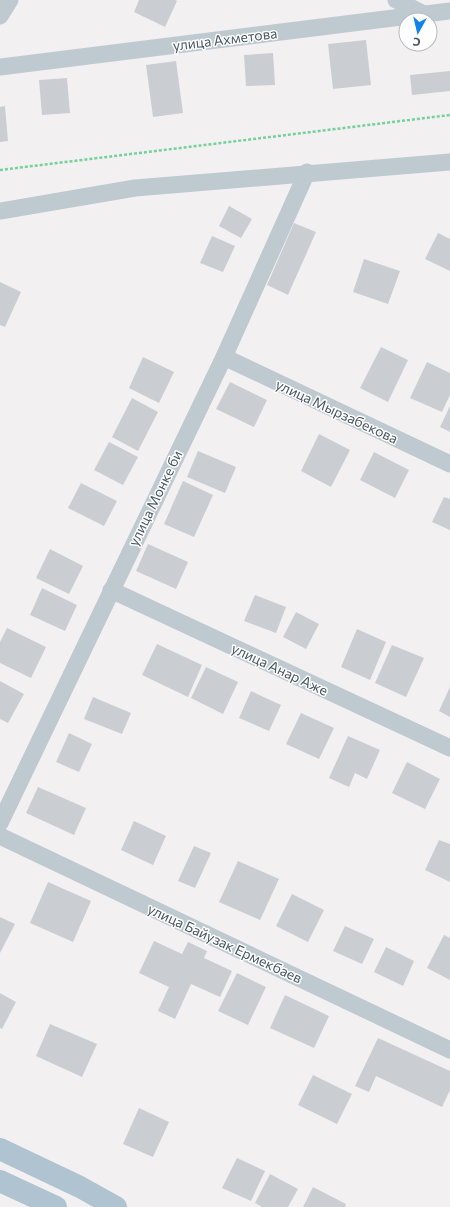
<svg xmlns="http://www.w3.org/2000/svg" width="450" height="1207" font-family="Commissioner,sans-serif">
<rect width="100%" height="100%" fill="#f3f0f1"/>
<!-- building -->
<g fill="#caced3">
<path d="M139,0h36l2,1 -12,26 -31,-15z"/>
<path d="M366,40l5,45 -38,4 -5,-45z"/>
<path d="M273,53l2,32 -29,1 -2,-31z"/>
<path d="M176,61l7,52 -30,4 -7,-52z"/>
<path d="M450,71v20l-38,4 -2,-20z"/>
<path d="M67,78l3,35 -28,2 -3,-35z"/>
<path d="M5,106l3,35 -8,1v-35z"/>
<path d="M229,206l23,13 -11,19 -22,-12z"/>
<path d="M294,223l22,9 -28,63 -21,-10z"/>
<path d="M438,233l12,6v32l-25,-12z"/>
<path d="M212,236l23,10 -12,26 -23,-9z"/>
<path d="M364,259l36,12 -12,33 -35,-12z"/>
<path d="M0,282l21,10 -16,35 -5,-2z"/>
<path d="M381,347l27,13 -20,42 -28,-14z"/>
<path d="M143,357l31,15 -15,31 -30,-15z"/>
<path d="M427,362l23,11v22l-8,17 -32,-14z"/>
<path d="M230,382l37,18 -13,27 -38,-18z"/>
<path d="M132,398l26,14 -20,39 -26,-14z"/>
<path d="M450,406v26l-10,-5z"/>
<path d="M319,434l31,16 -19,37 -30,-16z"/>
<path d="M109,442l29,15 -15,28 -29,-15z"/>
<path d="M198,451l38,16 -11,26 -38,-16z"/>
<path d="M374,452l35,18 -14,28 -35,-18z"/>
<path d="M183,481l30,14 -19,42 -30,-13z"/>
<path d="M81,483l36,18 -13,25 -36,-18z"/>
<path d="M444,497l6,2v31l-18,-8z"/>
<path d="M148,544l40,18 -12,27 -40,-18z"/>
<path d="M50,549l33,17 -14,28 -33,-16z"/>
<path d="M42,588l35,17 -12,26 -35,-16z"/>
<path d="M255,595l31,12 -10,26 -32,-12z"/>
<path d="M296,612l23,12 -13,25 -23,-12z"/>
<path d="M7,628l39,19 -15,31 -31,-15v-21z"/>
<path d="M357,629l29,13 -16,38 -29,-13z"/>
<path d="M157,644l45,21 -14,32 -46,-22z"/>
<path d="M392,645l32,13 -18,39 -31,-14z"/>
<path d="M206,667l32,15 -15,32 -32,-16z"/>
<path d="M0,681l24,13 -16,29 -8,-4z"/>
<path d="M450,687v30l-11,-6z"/>
<path d="M251,691l30,14 -12,26 -30,-13z"/>
<path d="M93,697l38,16 -9,21 -38,-15z"/>
<path d="M301,713l33,15 -15,31 -33,-15z"/>
<path d="M69,733l23,11 -13,28 -23,-10z"/>
<path d="M348,736l32,14 -13,29 -12,-6 -6,14 -20,-9z"/>
<path d="M407,762l33,17 -15,30 -33,-16z"/>
<path d="M38,787l48,21 -12,27 -48,-22z"/>
<path d="M134,821l32,15 -13,29 -32,-15z"/>
<path d="M439,840l11,4v38l-25,-12z"/>
<path d="M194,846l17,7 -16,35 -17,-7z"/>
<path d="M238,861l41,18 -19,41 -41,-18z"/>
<path d="M48,882l43,19 -18,41 -43,-19z"/>
<path d="M292,894l32,16 -16,32 -32,-16z"/>
<path d="M0,917l15,7 -15,29z"/>
<path d="M345,926l29,13 -12,25 -29,-13z"/>
<path d="M444,935l6,3v42l-23,-12z"/>
<path d="M154,941l28,13 6,-12 19,9 -3,7 28,13 -12,26 -29,-13 -16,35 -17,-8 11,-24 -30,-14z"/>
<path d="M386,947l28,14 -11,25 -29,-14z"/>
<path d="M237,973l29,14 -18,38 -30,-14z"/>
<path d="M0,993l16,9 -14,27 -2,-1z"/>
<path d="M285,995l44,21 -15,32 -44,-20z"/>
<path d="M50,1024l47,20 -15,33 -46,-21z"/>
<path d="M378,1038l72,33v19l-8,17 -66,-31 -7,16 -14,-6z"/>
<path d="M313,1075l39,19 -15,30 -39,-19z"/>
<path d="M139,1108l30,14 -16,35 -30,-13z"/>
<path d="M237,1158l28,13 -14,30 -29,-13z"/>
<path d="M270,1174l28,15 -10,18h-26l-7,-4z"/>
<path d="M313,1187l33,17 -1,3h-42z"/>
</g>
<g fill="none" stroke-linecap="round" stroke-linejoin="round">
<!-- path -->
<path stroke="#74d19b" stroke-width="2.5" stroke-dasharray="3 2" stroke-linecap="butt" d="M0,170l450,-55"/>
<!-- minor -->
<g stroke="#bec9d0" stroke-width="17">
<path d="M396,0l28,14"/>
<path d="M0,16l10,-16"/>
<path d="M0,67l450,-56"/>
<path d="M0,211l135,-23 315,-26"/>
<path d="M224,357l226,107"/>
<path d="M111,590l339,158"/>
<path d="M0,823l224,-466 83,-185"/>
<path d="M0,836l450,214"/>
</g>
<!-- primary -->
<g stroke="#afc3d0" stroke-width="22">
<path d="M0,1149l80,38 36,20"/>
<path d="M0,1181l56,26"/>
</g>
</g>
<g text-anchor="middle" dominant-baseline="central" stroke-width="3" stroke-linejoin="round" paint-order="stroke">
<!-- street labels -->
<g font-size="14" fill="#47565f" stroke="#fff">
<text transform="translate(225 39) rotate(-7)">улица Ахметова</text>
<text transform="translate(337 411) rotate(25)">улица Мырзабекова</text>
<text transform="translate(155 498) rotate(-64)">улица Монке би</text>
<text transform="translate(280 669) rotate(25)">улица Анар Аже</text>
<text transform="translate(225 943) rotate(25)">улица Байузак Ермекбаев</text>
</g>
</g>
<!-- north arrow -->
<g transform="translate(418 32) rotate(188)"><circle r="19" fill="#ffffff" stroke="#b5bbbf"/>
<path d="M0-3L7 15L0 10L-7 15Z" fill="#1184ec"/>
<text y="-6" font-size="11" font-weight="bold" text-anchor="middle" fill="#47565f">С</text>
</g>
</svg>
